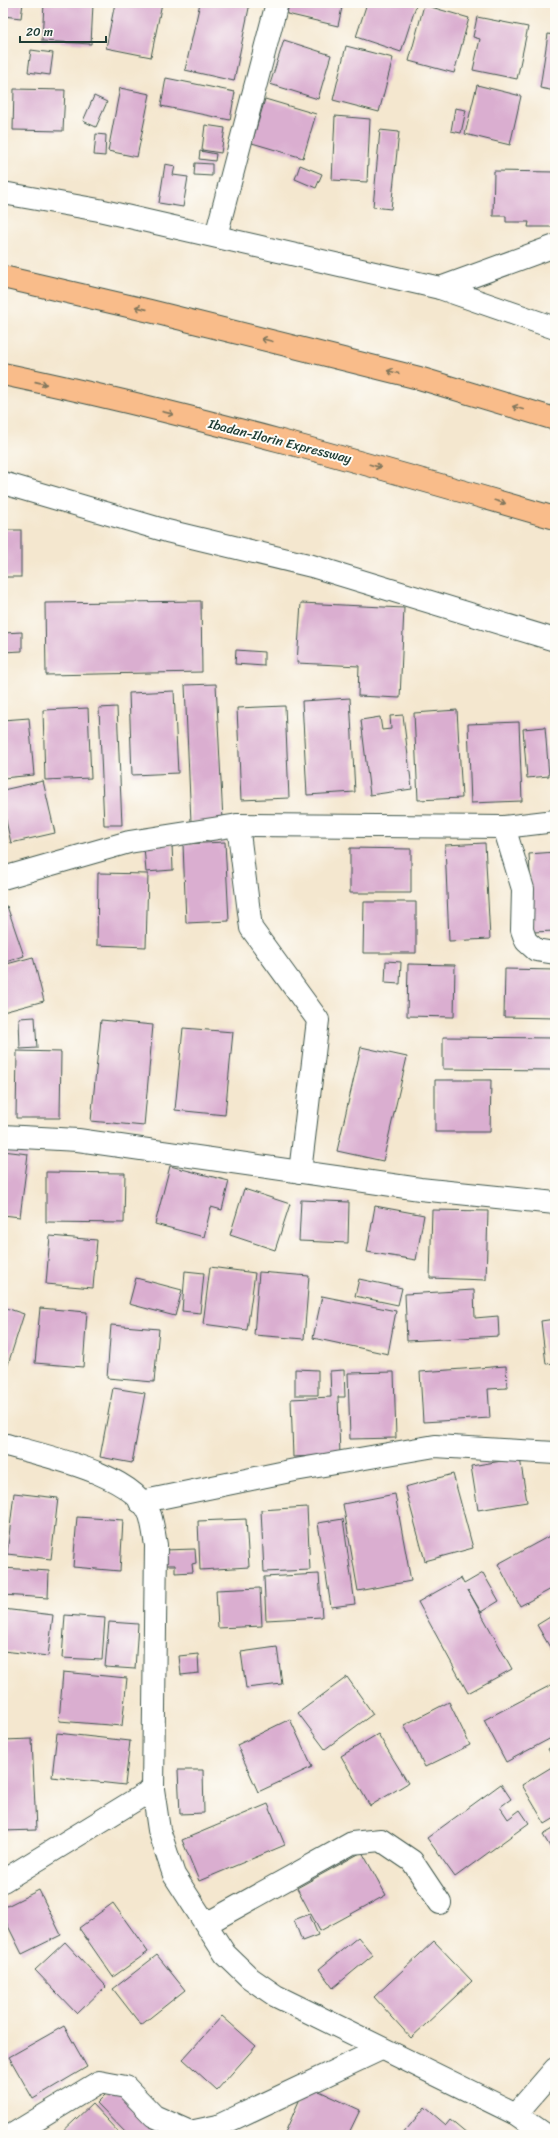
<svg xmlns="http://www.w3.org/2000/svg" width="558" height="2138" font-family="Sriracha,sans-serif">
<rect width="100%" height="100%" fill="#fdfcf7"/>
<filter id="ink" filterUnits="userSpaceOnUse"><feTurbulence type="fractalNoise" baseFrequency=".025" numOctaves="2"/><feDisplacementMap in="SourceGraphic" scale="8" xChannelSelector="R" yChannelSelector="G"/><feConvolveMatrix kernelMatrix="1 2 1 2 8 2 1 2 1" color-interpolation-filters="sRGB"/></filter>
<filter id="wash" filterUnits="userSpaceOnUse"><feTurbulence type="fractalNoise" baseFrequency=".012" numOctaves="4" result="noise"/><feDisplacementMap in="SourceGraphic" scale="16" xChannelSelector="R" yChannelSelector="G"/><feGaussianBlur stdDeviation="0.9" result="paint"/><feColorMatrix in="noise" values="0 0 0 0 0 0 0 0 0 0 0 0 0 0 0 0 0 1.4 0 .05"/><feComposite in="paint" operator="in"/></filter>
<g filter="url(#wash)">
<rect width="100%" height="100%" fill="#f4e7cf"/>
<g id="blocks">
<!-- building -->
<g fill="#daaed0">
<path d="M3,3h20l-2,15 -18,-2z"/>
<path d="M44,3l49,1 -2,40 -49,-3z"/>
<path d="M115,3h47l-11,54 -45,-9z"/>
<path d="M200,3h50l-16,78 -49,-11z"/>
<path d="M289,3h54l-5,23 -51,-12z"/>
<path d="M367,3h50l-16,49 -45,-15z"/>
<path d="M424,5l45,13 -15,55 -45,-12z"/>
<path d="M477,17l51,10 -11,52 -44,-9 7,-31 -7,-2z"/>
<path d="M548,34l7,1v56l-15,-3z"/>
<path d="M284,40l47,15 -13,44 -48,-15z"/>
<path d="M346,46l47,12 -14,54 -46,-12z"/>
<path d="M31,50l22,3 -3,22 -22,-3z"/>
<path d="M166,78l69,14 -5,28 -69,-14z"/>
<path d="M477,85l44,11 -11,49 -45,-11z"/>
<path d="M120,88l30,6 -13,63 -29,-6z"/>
<path d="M14,89l51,1 -2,41 -50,-1z"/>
<path d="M94,96l13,6 -11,25 -13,-6z"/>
<path d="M265,99l51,15 -13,44 -51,-15z"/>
<path d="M455,108l11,2 -5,23 -10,-2z"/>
<path d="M335,116l35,3 -3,63 -35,-2z"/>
<path d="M205,125l20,3 -4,25 -19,-3z"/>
<path d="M380,130l19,2 -8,77 -18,-2z"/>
<path d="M96,134l10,1 -1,21 -11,-1z"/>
<path d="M200,151l16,3 -1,7 -16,-2z"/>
<path d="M195,163l17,1v12l-18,-1z"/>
<path d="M165,164l10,2 -2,9 15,2 -5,30 -24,-4z"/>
<path d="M300,165l22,9 -6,14 -21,-9z"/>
<path d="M494,171l61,1v55h-27l1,-5h-23v-6h-13z"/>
<rect x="3" y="530" width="18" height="47"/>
<path d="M201,601l1,71 -156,3 -1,-72z"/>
<path d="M301,603l103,5 -4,90 -42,-2 1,-30 -62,-3z"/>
<path d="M22,632v19l-19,1v-19z"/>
<path d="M236,650l28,2v14l-29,-2z"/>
<path d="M216,684l7,136 -32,2 -6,-137z"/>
<path d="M174,691l4,82 -46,2 -3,-82z"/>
<path d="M350,698l5,94 -48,3 -5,-94z"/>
<path d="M285,706l4,92 -48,2 -4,-92z"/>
<path d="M117,707l5,118h-18l-5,-117z"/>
<path d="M88,708l3,70 -46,2 -2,-70z"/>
<path d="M457,710l5,88 -44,2 -4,-87z"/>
<path d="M403,715l9,74 -42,6 -9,-75 19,-3 2,13 9,-1 -1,-13z"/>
<path d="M29,718l5,57 -31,3v-58z"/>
<path d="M519,722l3,79 -51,2 -3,-79z"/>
<path d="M545,727l4,49 -22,2 -4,-49z"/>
<path d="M43,781l12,52 -44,10 -8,-36v-17z"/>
<path d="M225,842l4,79 -43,2 -3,-79z"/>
<path d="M485,843l5,96 -41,2 -4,-96z"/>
<path d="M172,844l1,26 -27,2 -2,-26z"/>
<path d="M350,848l61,1v44h-61z"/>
<path d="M555,852v79l-22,1 -4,-78z"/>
<path d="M98,873l50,1 -2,73 -49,-2z"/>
<path d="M364,902h52v51h-53z"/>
<path d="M7,906l17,50 -21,7v-56z"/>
<path d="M33,957l11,44 -41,11v-47z"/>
<path d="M386,961l15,1 -1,22 -15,-1z"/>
<path d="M408,964l47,1 -1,52 -47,-1z"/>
<path d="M505,969l50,1v48l-51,-1z"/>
<path d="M35,1017l2,31 -17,1 -1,-31z"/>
<path d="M101,1020l52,5 -9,101 -53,-5z"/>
<path d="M183,1028l50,4 -8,83 -50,-5z"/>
<path d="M443,1037l112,1v32l-112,-1z"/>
<path d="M361,1047l46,10 -24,104 -46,-10z"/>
<path d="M17,1051l44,1 -1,66h-44z"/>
<path d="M435,1080h56l-1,52h-55z"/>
<path d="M3,1151l25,3 -8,63 -17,-2z"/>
<path d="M170,1166l59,15 -7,29 -11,-3 -7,30 -49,-13z"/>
<path d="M46,1172l79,1 -1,50 -78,-1z"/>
<path d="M244,1189l46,15 -15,46 -45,-15z"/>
<path d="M301,1200l48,2 -1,41 -49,-2z"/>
<path d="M375,1206l49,9 -8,45 -49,-8z"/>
<path d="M432,1210l56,1 -2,69 -56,-2z"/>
<path d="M50,1236l47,4 -4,48 -47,-4z"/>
<path d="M210,1267l45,6 -8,57 -44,-6z"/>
<path d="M185,1271l19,2 -4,40 -18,-2z"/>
<path d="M259,1272l50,4 -5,63 -50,-4z"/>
<path d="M136,1278l46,12 -7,26 -46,-12z"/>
<path d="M359,1279l43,9 -4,17 -43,-9z"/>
<path d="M474,1290l1,28 23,-2 1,20 -92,5 -2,-47z"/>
<path d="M322,1296l74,15 -8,43 -75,-16z"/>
<path d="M3,1307l21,7 -21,66z"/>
<path d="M40,1308l47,4 -4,55 -48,-4z"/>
<path d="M555,1319v44l-9,1 -5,-43z"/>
<path d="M111,1325l48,4 -5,53 -47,-4z"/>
<path d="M506,1366l1,22 -19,1 2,29 -67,4 -3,-50z"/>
<path d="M295,1369l23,1v25h-23z"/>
<path d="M344,1370l1,27h-7l2,58 -47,2 -2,-58 40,-2 -1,-26z"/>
<path d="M394,1372l2,66 -46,1 -2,-66z"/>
<path d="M113,1388l32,5 -13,70 -32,-6z"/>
<path d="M520,1458l7,44 -49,8 -7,-44z"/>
<path d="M453,1474l20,74 -48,13 -20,-74z"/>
<path d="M14,1493l44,5 -7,61 -44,-5z"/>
<path d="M395,1494l16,87 -53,10 -15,-87z"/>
<path d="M307,1507l3,63 -46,2 -3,-62z"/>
<path d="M77,1517l46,3 -3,51 -47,-4z"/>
<path d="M246,1519l3,48 -49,3 -2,-49z"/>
<path d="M343,1519l12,85 -24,3 -13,-84z"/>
<path d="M555,1533v54l-35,19 -22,-42z"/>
<path d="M195,1549l1,14 -4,1 1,8 -18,1v-8h-10l-1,-15z"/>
<path d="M3,1568l46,3 -1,27 -45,-3z"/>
<path d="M483,1573l16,28 -18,11 -13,-22 44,79 -44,24 -50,-91 43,-24 3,6z"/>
<path d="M319,1574l3,43 -56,3 -2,-43z"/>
<path d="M260,1588l2,38 -44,2 -2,-38z"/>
<path d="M3,1609l50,6 -5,41 -45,-5z"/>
<path d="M555,1614v42l-18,-31z"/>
<path d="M65,1615l40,3 -3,42 -40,-2z"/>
<path d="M109,1622l29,2 -3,45 -30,-2z"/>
<path d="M277,1647l5,37 -36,4 -5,-36z"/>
<path d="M198,1654l1,19 -18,2 -2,-19z"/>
<path d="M63,1672l64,6 -5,48 -63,-5z"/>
<path d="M347,1677l26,37 -48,35 -27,-36z"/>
<path d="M555,1683v53l-49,26 -22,-42z"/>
<path d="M449,1702l21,43 -45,22 -21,-42z"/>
<path d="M290,1719l22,48 -54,25 -21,-47z"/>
<path d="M57,1733l73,8 -5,44 -73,-8z"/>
<path d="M378,1734l30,49 -38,23 -29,-50z"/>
<path d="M32,1739l4,91 -33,1v-91z"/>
<path d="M555,1744v17l-7,-12z"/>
<path d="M555,1765v53l-10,6 -23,-39z"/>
<path d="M178,1770h25l1,43 -24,1z"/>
<path d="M501,1784l10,15 -11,8 8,12 12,-9 9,13 -74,54 -28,-39z"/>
<path d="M268,1804l17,41 -86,36 -17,-41z"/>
<path d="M555,1828v27l-12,-20z"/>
<path d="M362,1852l24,43 -66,36 -23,-43z"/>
<path d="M39,1890l22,45 -39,19 -19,-38v-8z"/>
<path d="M113,1903l35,49 -35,25 -34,-49z"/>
<path d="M309,1914l9,21 -16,6 -8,-21z"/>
<path d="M358,1937l15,18 -40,33 -14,-19z"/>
<path d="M434,1941l38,40 -61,57 -37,-41z"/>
<path d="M65,1942l41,44 -29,28 -42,-44z"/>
<path d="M157,1955l28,35 -44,35 -28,-36z"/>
<path d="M222,2016l34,30 -39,44 -34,-31z"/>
<path d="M64,2026l23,41 -54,32 -24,-42z"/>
<path d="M115,2085l47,50h-34l-31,-32z"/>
<path d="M306,2085l54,25 -12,25h-64z"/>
<path d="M92,2104l29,31h-62z"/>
<path d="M425,2107l21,18 4,-5 18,15h-66z"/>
</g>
</g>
</g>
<g filter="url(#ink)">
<use href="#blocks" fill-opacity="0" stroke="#3f564b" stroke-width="1"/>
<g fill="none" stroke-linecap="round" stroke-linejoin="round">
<defs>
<g id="minor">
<path d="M3,193l96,17 341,78 115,40"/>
<path d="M216,236l61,-233"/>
<path d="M440,288l115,-42"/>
<path d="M3,483l164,48 145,35 243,74"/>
<path d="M238,825l13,103 67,92 -18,152"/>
<path d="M504,827l19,62 -1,41 4,11 10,9 19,3"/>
<path d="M3,878l126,-36 109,-17 266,2 51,-6"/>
<path d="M3,1136l75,4 342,49 135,14"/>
<path d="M3,1444c40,12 131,29 147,71 3,9 4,20 6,30l-3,244 6,41 15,45 51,79 25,24 26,18 240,118 30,21"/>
<path d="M140,1502l155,-32 140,-24 120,7"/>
<path d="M3,1881l150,-92"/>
<path d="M206,1924l146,-81 29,-3 31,21 28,42"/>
<path d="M516,2114l39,-45"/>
<path d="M12,2135l87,-53 27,5 28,29 36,16 28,-6 163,-77"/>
</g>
<g id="highway">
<path d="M3,277l147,34 269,67 136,41"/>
<path d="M3,374c186,39 369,91 552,144"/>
</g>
</defs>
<!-- minor casing -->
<use href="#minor" stroke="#3f564b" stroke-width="24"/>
<!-- highway casing -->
<use href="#highway" stroke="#3f564b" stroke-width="24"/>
<!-- minor -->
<use href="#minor" stroke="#fff" stroke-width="22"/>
<!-- highway -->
<use href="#highway" stroke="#f9bc8a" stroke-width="22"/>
</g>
<!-- one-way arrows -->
<defs><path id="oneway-shaft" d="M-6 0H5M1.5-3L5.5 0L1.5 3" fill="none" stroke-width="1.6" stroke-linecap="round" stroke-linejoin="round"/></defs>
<g stroke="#81765b">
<use href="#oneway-shaft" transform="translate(141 308) rotate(-167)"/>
<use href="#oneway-shaft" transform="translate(267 340) rotate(-166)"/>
<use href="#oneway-shaft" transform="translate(393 372) rotate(-166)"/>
<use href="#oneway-shaft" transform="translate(41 383) rotate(13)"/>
<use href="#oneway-shaft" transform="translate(518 408) rotate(-163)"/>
<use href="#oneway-shaft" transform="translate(168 413) rotate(13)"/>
<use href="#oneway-shaft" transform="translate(375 466) rotate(16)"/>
<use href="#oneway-shaft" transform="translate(500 502) rotate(16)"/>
</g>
</g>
<g text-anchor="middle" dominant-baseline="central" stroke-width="4" stroke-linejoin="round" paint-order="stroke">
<!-- street labels -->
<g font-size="13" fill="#1f3d34" stroke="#fdfcf7">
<text transform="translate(280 441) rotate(14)">Ibadan-Ilorin Expressway</text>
</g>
</g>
<!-- margin -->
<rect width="558" height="2138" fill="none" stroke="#fdfcf7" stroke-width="16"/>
<!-- scale -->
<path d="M20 36v6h86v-6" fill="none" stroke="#1f3d34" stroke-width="2"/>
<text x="26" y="36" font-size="12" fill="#1f3d34" stroke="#fdfcf7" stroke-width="3" paint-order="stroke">20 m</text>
</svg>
